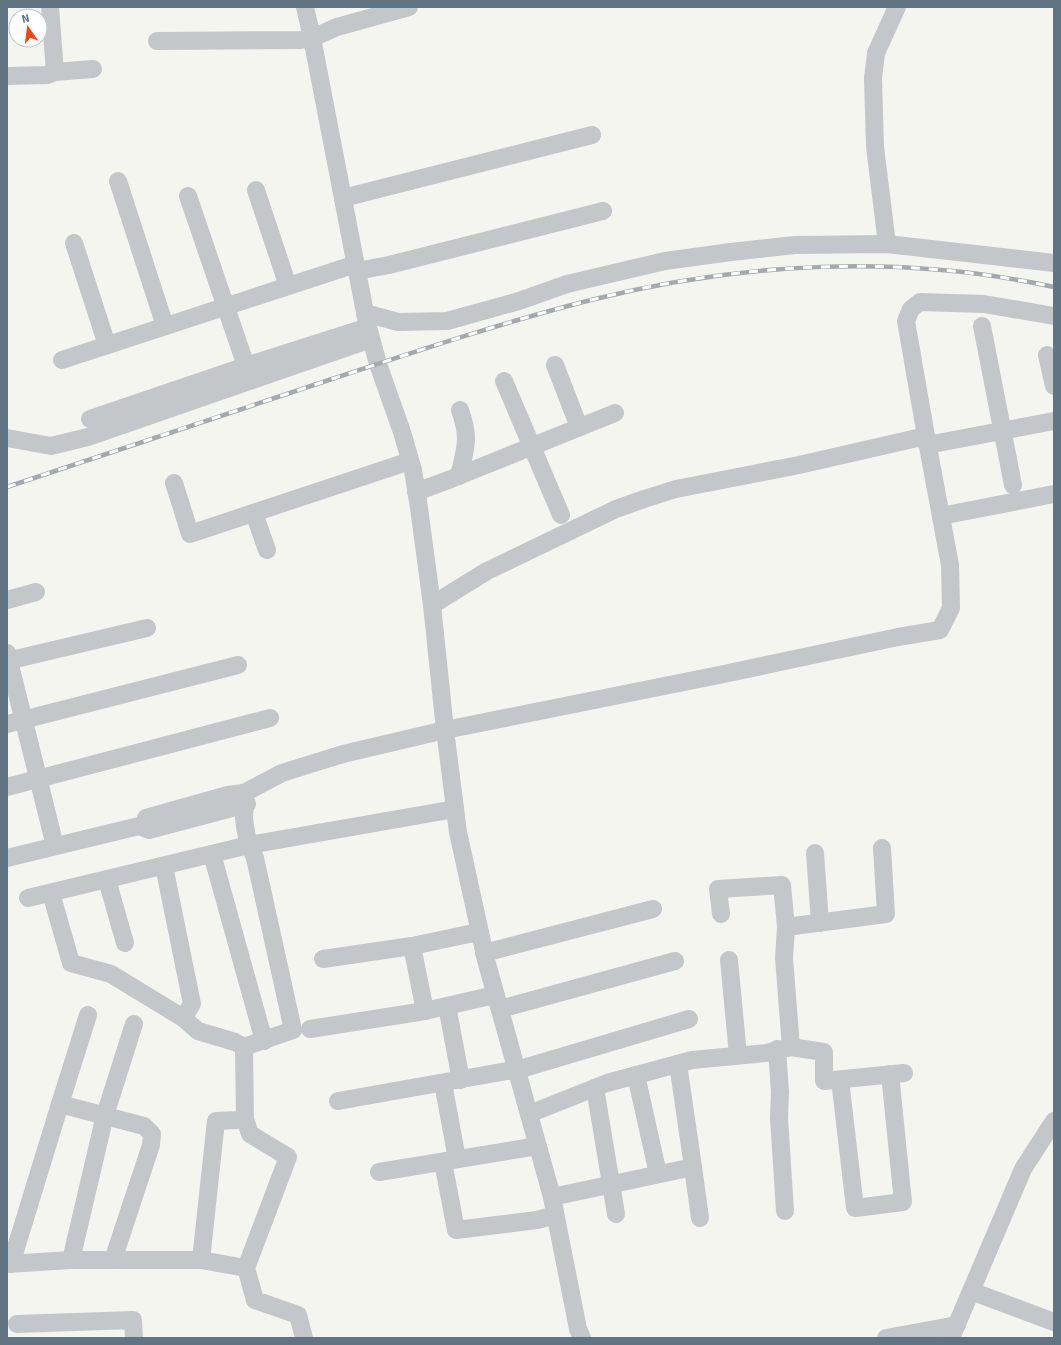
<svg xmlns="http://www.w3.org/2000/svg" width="1061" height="1345" font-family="Signika,sans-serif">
<rect width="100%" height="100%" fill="#f5f5f0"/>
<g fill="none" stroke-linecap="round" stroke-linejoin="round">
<!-- minor -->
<g stroke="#c3c7ca" stroke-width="18">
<path d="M305,7l7,31 55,285 11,41 24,68 11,38 6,38 13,97 13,125 13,102 28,128 66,237 26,132 4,9"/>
<path d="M157,41l144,-1 11,-2 25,-11 72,-20"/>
<path d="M55,72l38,-3"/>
<path d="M7,76l40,-1 8,-3 -5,-65"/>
<path d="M118,181l47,145"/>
<path d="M256,190l32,96"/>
<path d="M343,198l249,-63"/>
<path d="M74,243l33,102"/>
<path d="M887,244l-12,-97 -2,-69 3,-25 21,-46"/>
<path d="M357,271l32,-6 214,-54"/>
<path d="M365,313l33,9 49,-1 72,-20 48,-17 98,-23 66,-9 64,-7 92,-1 167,19"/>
<path d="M982,326l31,159"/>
<path d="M1047,355l7,31"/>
<path d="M62,360l294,-96"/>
<path d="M555,365l24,62"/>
<path d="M246,366l122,-39"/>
<path d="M504,381l57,134"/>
<path d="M90,419l156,-53 -58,-170"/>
<path d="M7,438l44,8 37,-9 283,-98"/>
<path d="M927,445l127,-24"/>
<path d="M459,476c7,-29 11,-38 1,-66"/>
<path d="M174,483l16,51 220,-73"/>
<path d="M416,492l35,-13 164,-66"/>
<path d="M254,513l13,37"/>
<path d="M941,516l113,-22"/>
<path d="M7,600l29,-8"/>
<path d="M432,605l55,-34 129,-62 28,-10 32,-10 123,-24 127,-29"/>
<path d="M7,653l48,193"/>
<path d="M7,661l140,-33"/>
<path d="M7,724l231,-59"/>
<path d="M7,787l263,-69"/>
<path d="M146,818l82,-23 16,-2"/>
<path d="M815,853l5,70"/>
<path d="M212,854l52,187"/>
<path d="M7,858l132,-32 10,4 98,-26"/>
<path d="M164,866l28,138 -9,14 15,13 37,11 9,5"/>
<path d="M107,880l18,63"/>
<path d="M51,893l20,70 40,11 72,44"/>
<path d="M28,898l221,-53 206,-36"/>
<path d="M721,914l-3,-25 64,-4 4,42"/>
<path d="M412,946l57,-12 11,-1"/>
<path d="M484,953l169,-44"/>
<path d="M323,959l89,-13 13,65"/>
<path d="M729,960l9,95"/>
<path d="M447,1006l14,74"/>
<path d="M500,1009l175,-48"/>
<path d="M310,1029l115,-18 61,-14 10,-1"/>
<path d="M791,1047l33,5v29l80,-8"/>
<path d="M777,1049l3,43 -1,26 6,93"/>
<path d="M636,1075l22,99"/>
<path d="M840,1080l15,128 48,-6 -13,-128"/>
<path d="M443,1083l14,76"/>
<path d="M595,1088l21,126"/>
<path d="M338,1101l169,-30 10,-1 172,-51"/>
<path d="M60,1104l28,-89"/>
<path d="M529,1114l78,-31 85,-23 74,-7 25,-6 -7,-89 2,-31 100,-13 -4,-66"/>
<path d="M443,1162l13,68 81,-10 18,-5"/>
<path d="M693,1167l7,51"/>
<path d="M379,1172l159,-26"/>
<path d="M552,1197l141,-30 -15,-103"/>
<path d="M71,1260l34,-145 29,-91"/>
<path d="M201,1260l15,-139 21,-1 8,-1"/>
<path d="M7,1264l64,-4h130l45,8"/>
<path d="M11,1264l49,-160 84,22 8,8 -1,11 -38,115"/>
<path d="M971,1291l83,31"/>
<path d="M17,1324l116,-4 1,18"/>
<path d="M304,1338l-6,-23 -43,-15 -9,-32 42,-111 -38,-23 -5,-15 -1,-72 49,-17 -38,-172c-6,-12 -10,-26 -11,-40 0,-11 3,-12 0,-25l38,-20 61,-19 102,-24 274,-55 179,-38 42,-7 11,-22 -1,-43 -24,-129 -20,-115 5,-12 9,-7 64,2 70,12"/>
<path d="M886,1338l71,-13"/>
<path d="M951,1338l72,-169 31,-48"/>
</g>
<defs>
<path id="rail" d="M7,487c108,-36 216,-72 325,-108 85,-28 172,-57 259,-79 151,-38 311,-46 463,-13"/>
</defs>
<!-- rail casing -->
<use href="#rail" stroke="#a3a9af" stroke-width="4.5"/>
<!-- rail -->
<use href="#rail" stroke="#fff" stroke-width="3" stroke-dasharray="9" stroke-linecap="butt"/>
</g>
<!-- border -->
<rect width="1061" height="1345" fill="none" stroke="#617484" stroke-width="16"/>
<!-- north arrow -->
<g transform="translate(28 28) rotate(346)"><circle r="19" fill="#ffffff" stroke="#c0c7ce"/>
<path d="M0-3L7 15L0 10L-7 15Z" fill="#f34412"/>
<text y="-6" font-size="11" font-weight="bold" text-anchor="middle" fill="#617484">N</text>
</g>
</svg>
